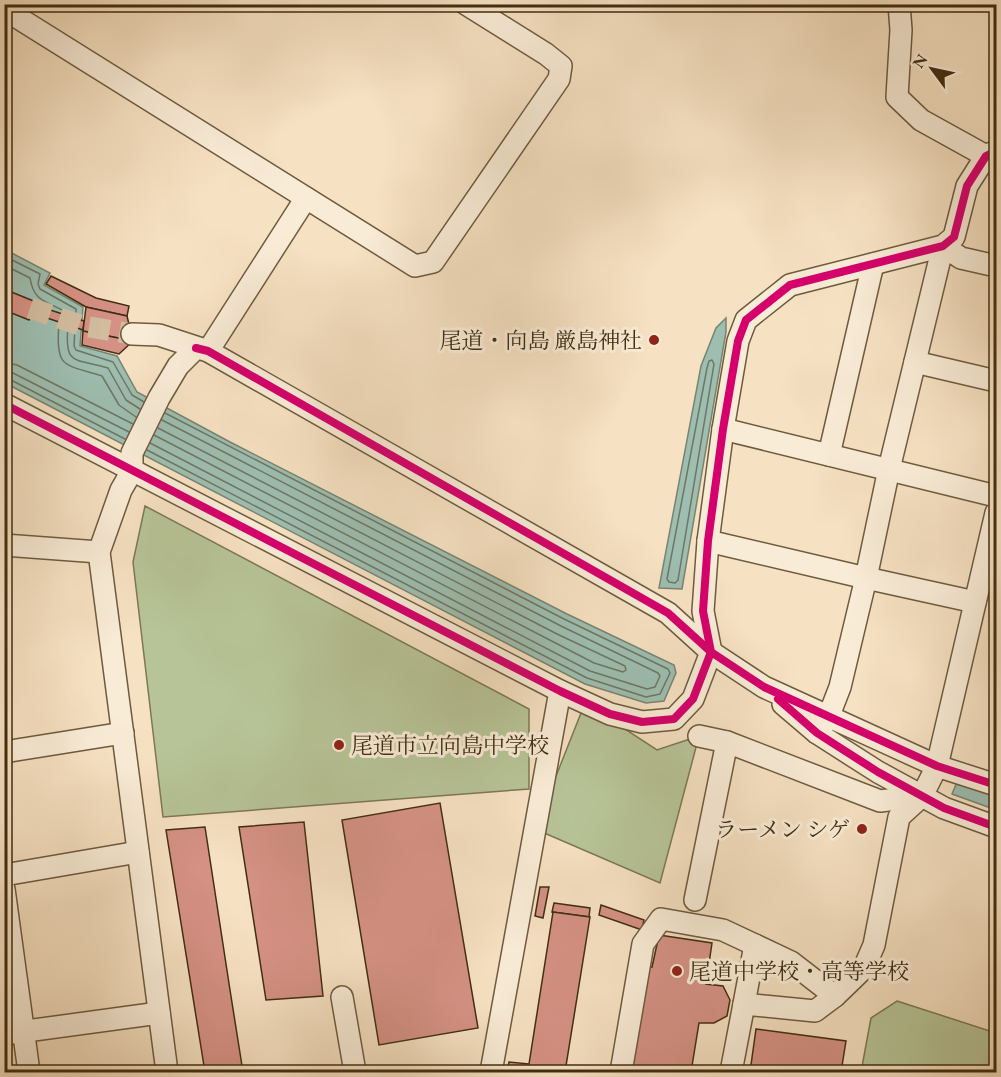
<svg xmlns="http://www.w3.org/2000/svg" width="1001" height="1077" font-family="'EB Garamond','Noto Serif JP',serif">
<rect width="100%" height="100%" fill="#f6e1c2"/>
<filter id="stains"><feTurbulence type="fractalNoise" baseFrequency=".00333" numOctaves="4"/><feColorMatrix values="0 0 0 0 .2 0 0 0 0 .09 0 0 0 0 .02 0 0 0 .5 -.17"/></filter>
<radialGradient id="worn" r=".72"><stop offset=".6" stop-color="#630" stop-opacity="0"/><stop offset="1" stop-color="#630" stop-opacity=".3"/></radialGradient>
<!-- green -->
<g fill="#b7c497" stroke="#7c7954" stroke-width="1.5">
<path d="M145,506l384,203v80l-366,28 -30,-255z"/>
<path d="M585,703l72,47 42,-14 -39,147 -125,-54z"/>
<path d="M897,1001l99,32v39h-135l10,-54z"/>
</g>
<!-- water -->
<g fill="#9dbeb1" stroke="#788471" stroke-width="1.5">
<path d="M4,249l46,24 -6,12 39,22 -3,39 37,10 20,36 93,50 337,172 107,51 2,8 -12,28 -18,2 -61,-19 -580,-301z"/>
<path d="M726,318v14l-44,257 -23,-1 42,-222 15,-38z"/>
<path d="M957,782l39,14v14l-44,-16z"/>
</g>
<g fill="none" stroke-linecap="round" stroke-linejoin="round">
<!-- shore -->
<g stroke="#6f7662" stroke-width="1.5">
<path d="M4,256l36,18 -2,10 2,5 36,20v8"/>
<path d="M4,265l26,13c4,26 19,23 39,36"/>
<path d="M59,324c-4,45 5,40 43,52l17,29 17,12"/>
<path d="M68,327c-4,40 8,31 40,41l18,32 14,9"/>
<path d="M75,329l-1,17 2,4 37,12 19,33 12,7"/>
<path d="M712,360l2,4 -36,216 -3,3 -6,-1 -2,-3 40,-211 2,-7z"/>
<path d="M4,362l13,3 116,59"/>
<path d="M4,371l9,2 116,59"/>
<path d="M4,378l5,1 116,60"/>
<path d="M154,435l440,228 29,9 3,-2 -1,-4 -68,-32 -399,-206"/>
<path d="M150,443l440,228 57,18 8,-2 5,-11 -2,-3 -97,-47 -399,-206"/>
<path d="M147,450l440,228 59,19 14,-3 10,-21 -2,-4 -104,-50 -399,-206"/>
</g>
</g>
<!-- building -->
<g fill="#d59184" stroke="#412e12" stroke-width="1.5">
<path d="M51,276l45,22 33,8 -2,10 -41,-9 -40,-23z"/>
<path d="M4,289l32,13 -7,18 -25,-10z"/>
<path d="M35,305l49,16 -1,9 -51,-17z"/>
<path d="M86,307l41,9 6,25 -50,-10z"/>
<path d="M83,331l50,10 -14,13 -37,-9z"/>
<path d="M440,803l38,225 -99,17 -37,-225z"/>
<path d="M304,822l19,174 -57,4 -27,-173z"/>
<path d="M205,827l25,163 13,82h-38l-39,-242z"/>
<path d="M540,887h9l-6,31 -8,-2z"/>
<path d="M554,903l36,5 -1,9 -37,-5z"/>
<path d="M601,905l43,15 -2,10 -43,-15z"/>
<path d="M553,912l37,5 -25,155h-58l2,-10 20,2z"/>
<path d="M659,935l53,8 -6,41 17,2 7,14 -3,16 -13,7h-15l-8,49h-65l16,-107 10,2z"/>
<path d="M756,1029l90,12 -5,31h-91z"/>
</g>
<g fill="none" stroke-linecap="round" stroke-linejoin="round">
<!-- minor-tunnel -->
<path stroke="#d2bd9f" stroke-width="21" stroke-dasharray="21 10" stroke-linecap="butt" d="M30,308l53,18 49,8"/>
<defs>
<g id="minor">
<path d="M899,4l2,26 -4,67 24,23 65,36"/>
<path d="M4,9l411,257 18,-4 126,-183 2,-13 -15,-12 -80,-50"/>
<path d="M132,334l27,1 49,16 460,262 43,39 53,35 173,79 59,19"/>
<path d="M208,351l98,-153"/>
<path d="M915,362l81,19"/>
<path d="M4,404l556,287 50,23 32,8 32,-3 19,-20 18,-47 -8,-41 5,-70 15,-112 15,-88 8,-21 44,-35 153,-39 11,-9 13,-51 19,-30 10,-5"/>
<path d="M723,429l273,67"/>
<path d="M829,455l44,-191"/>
<path d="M708,541l158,37 109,24"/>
<path d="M4,545l95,7"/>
<path d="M783,704l34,29 61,39 66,36 52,19"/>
<path d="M817,733l11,-15 12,-31 26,-109 23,-109 54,-223 18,12 35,8"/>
<path d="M699,736l28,6 153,59 42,-5"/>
<path d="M4,752l119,-19"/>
<path d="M4,875l134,-23"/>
<path d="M4,889l25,183"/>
<path d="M695,900l32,-158"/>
<path d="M342,997l13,75"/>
<path d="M744,1004l11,-59 36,17 44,34"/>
<path d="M4,1034l155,-21"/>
<path d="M167,1072l-68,-520 22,-62 11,-19v-18l27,-55 19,-32 18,-18"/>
<path d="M491,1072l69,-381"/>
<path d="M621,1072l22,-128 18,-25 62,11 32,15"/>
<path d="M731,1072l13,-68 71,7 20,-15 29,-28 10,-23 25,-128 23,-21 15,-30 59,-253"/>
</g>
</defs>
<!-- minor casing -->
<use href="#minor" stroke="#6e5b3e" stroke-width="24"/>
<!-- minor -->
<use href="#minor" stroke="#f9ecd7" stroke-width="21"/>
<defs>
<g id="cycleway">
<path d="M196,348l12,3 460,262 43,39 53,35 173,79 59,19"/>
<path d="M4,404l556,287 50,23 32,8 32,-3 19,-20 18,-47 -8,-41 5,-70 15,-112 15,-88 8,-21 44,-35 153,-39 11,-9 13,-51 19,-30 10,-5"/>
<path d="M778,699l39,34 61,39 66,36 52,19"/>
</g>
</defs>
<!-- cycleway casing -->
<use href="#cycleway" stroke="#f9ecd7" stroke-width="11"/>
<!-- cycleway -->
<use href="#cycleway" stroke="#d6006c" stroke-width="8"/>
</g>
<!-- markers -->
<g fill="#8f2418" stroke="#f9ecd7" stroke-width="2">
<circle cx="654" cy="340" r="6"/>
<circle cx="339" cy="745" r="6"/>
<circle cx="862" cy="829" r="6"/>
<circle cx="677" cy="971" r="6"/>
</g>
<g text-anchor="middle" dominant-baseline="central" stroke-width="6" stroke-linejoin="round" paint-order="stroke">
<!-- poi labels -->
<g font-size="22" fill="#412e12" stroke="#f9ecd7" text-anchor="end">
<text x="642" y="340">尾道・向島 厳島神社</text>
<text x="351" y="745" text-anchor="start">尾道市立向島中学校</text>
<text x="850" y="829">ラーメン シゲ</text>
<text x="689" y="971" text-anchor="start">尾道中学校・高等学校</text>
</g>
</g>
<!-- margin -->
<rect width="1001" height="1077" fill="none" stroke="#f6e1c2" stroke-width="24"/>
<rect x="6" y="6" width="989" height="1065" fill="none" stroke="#412e12" stroke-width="3"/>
<rect x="12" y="12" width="977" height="1053" fill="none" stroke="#412e12" stroke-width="1.5"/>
<!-- north arrow -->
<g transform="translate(932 69) rotate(303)" stroke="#f9ecd7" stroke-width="4.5" paint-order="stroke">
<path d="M0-4.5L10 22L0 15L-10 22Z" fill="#412e12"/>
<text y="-9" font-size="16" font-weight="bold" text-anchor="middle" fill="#412e12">N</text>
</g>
<rect width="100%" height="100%" filter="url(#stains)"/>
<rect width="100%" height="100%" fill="url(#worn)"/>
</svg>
